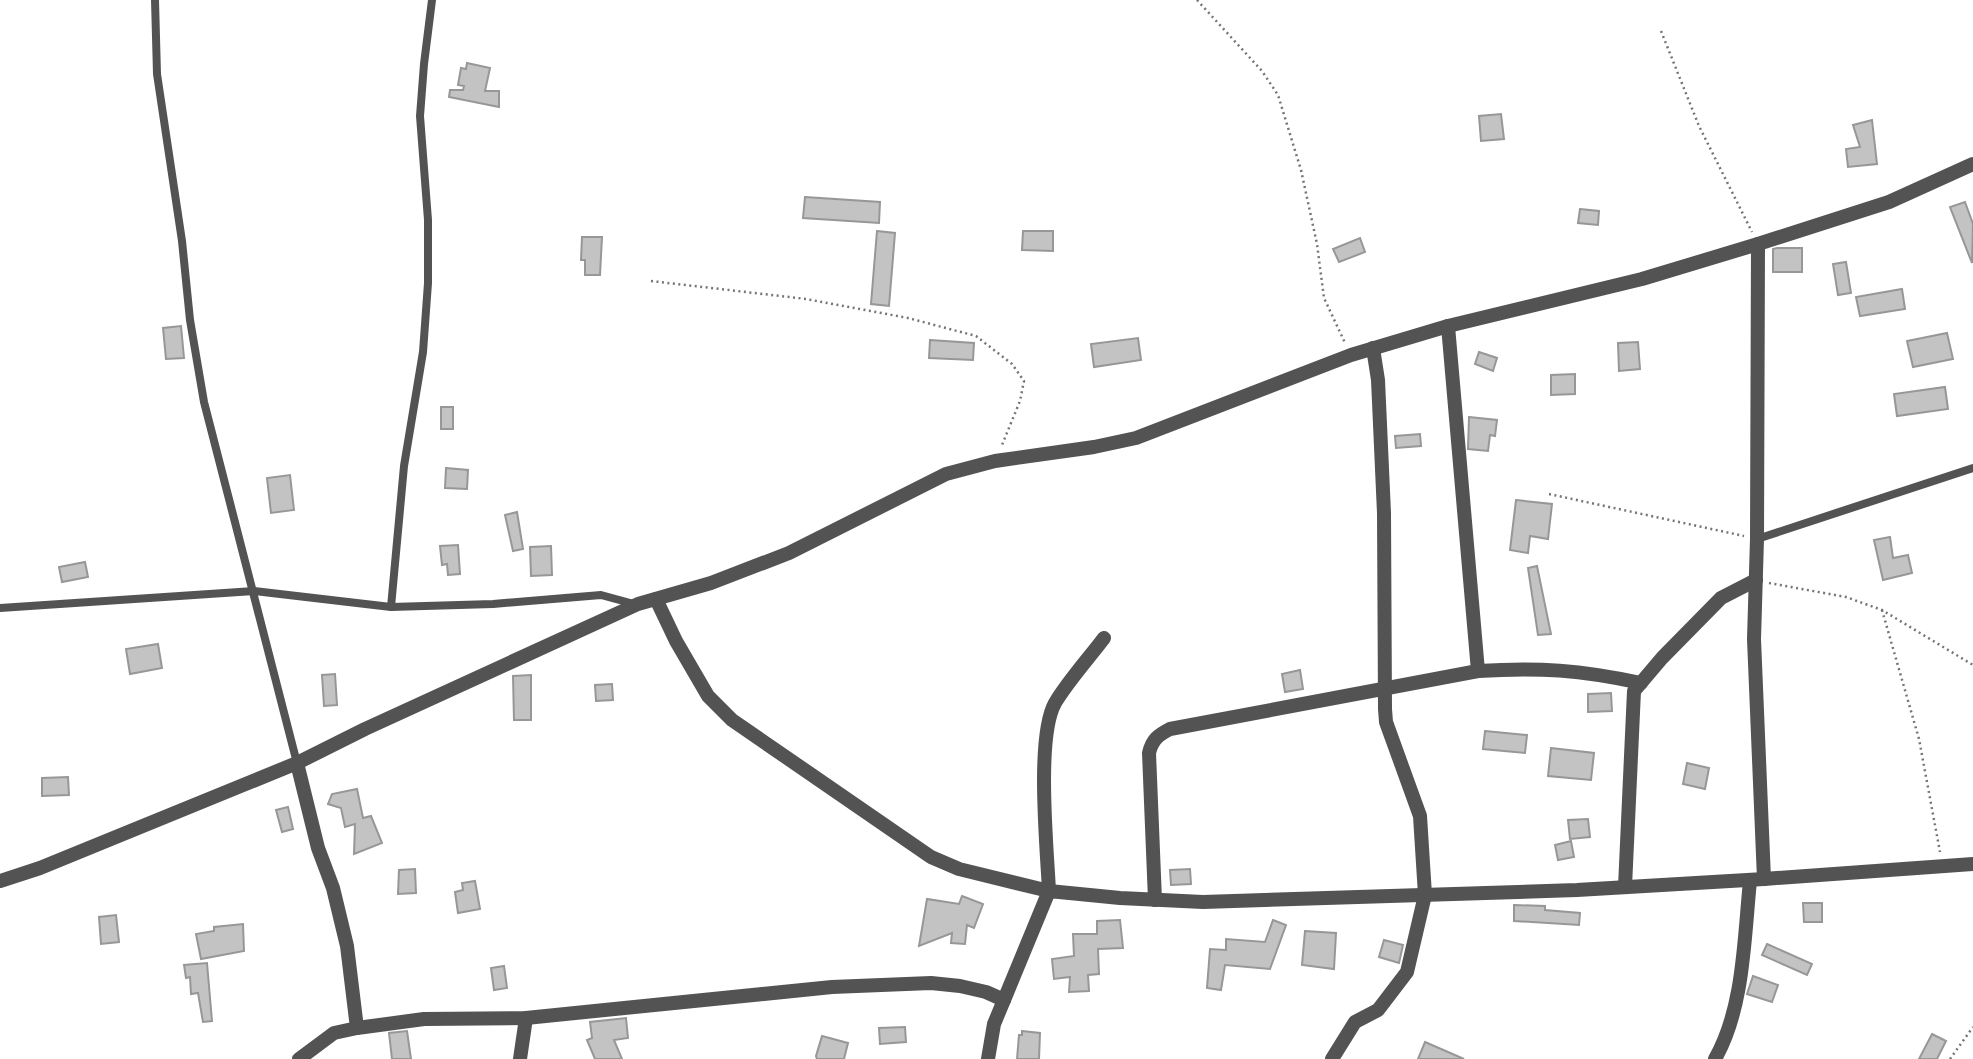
<svg xmlns="http://www.w3.org/2000/svg" width="1973" height="1059" font-family="'Noto Sans',sans-serif">
<rect width="100%" height="100%" fill="#fff"/>
<!-- building -->
<g fill="#c3c3c3" stroke="#979797" stroke-width="2">
<path d="M467,63l23,5 -5,23h14v16l-50,-10 1,-7h13l1,-4 -6,-1 3,-17 5,1z"/>
<path d="M1501,114l3,25 -23,2 -2,-25z"/>
<path d="M1872,120l5,44 -29,3 -2,-18 14,-2 -7,-22z"/>
<path d="M805,197l75,5 -1,21 -76,-5z"/>
<path d="M1965,202l8,22 -1,39 -22,-56z"/>
<path d="M1580,209l19,2 -1,14 -20,-2z"/>
<path d="M877,231l18,2 -6,73 -18,-2z"/>
<path d="M1023,231h30v20l-31,-1z"/>
<path d="M582,237h20l-2,38h-15v-15h-4z"/>
<path d="M1360,238l5,14 -26,10 -6,-13z"/>
<path d="M1777,248h25v24h-29v-23z"/>
<path d="M1846,262l5,31 -13,2 -5,-31z"/>
<path d="M1902,289l3,20 -45,7 -4,-19z"/>
<path d="M181,326l3,32 -18,1 -3,-31z"/>
<path d="M1947,333l6,26 -40,8 -6,-26z"/>
<path d="M1138,338l3,22 -47,7 -3,-23z"/>
<path d="M930,340l44,3 -1,17 -44,-2z"/>
<path d="M1638,342l2,27 -21,2 -1,-28z"/>
<path d="M1479,352l18,6 -4,13 -18,-7z"/>
<path d="M1575,374v20l-24,1v-20z"/>
<path d="M1945,387l3,22 -51,7 -3,-22z"/>
<rect x="441" y="407" width="12" height="22"/>
<path d="M1469,417l28,3 -2,16 -5,-1 -2,16 -20,-2z"/>
<path d="M1420,434l1,12 -25,2 -1,-12z"/>
<path d="M446,468l22,2 -1,19 -22,-1z"/>
<path d="M290,475l4,35 -23,3 -4,-35z"/>
<path d="M1516,500l36,4 -4,35 -18,-3 -2,17 -18,-3z"/>
<path d="M517,512l6,37 -10,2 -8,-36z"/>
<path d="M1890,537l3,21 15,-3 4,18 -29,7 -9,-40z"/>
<path d="M458,545l2,29 -12,1 -1,-11 -5,1 -2,-19z"/>
<path d="M551,546l1,29 -21,1 -1,-29z"/>
<path d="M85,562l3,15 -26,5 -3,-15z"/>
<path d="M1537,566l14,68 -13,1 -10,-67z"/>
<path d="M158,644l4,24 -32,6 -4,-25z"/>
<path d="M1300,670l3,19 -18,3 -3,-18z"/>
<path d="M335,674l2,31 -13,1 -2,-31z"/>
<path d="M531,675v45h-17l-1,-44z"/>
<path d="M612,684l1,16 -17,1 -1,-16z"/>
<path d="M1611,693l1,18 -24,1v-18z"/>
<path d="M1485,731l42,4 -2,18 -42,-4z"/>
<path d="M1551,748l43,5 -3,27 -43,-4z"/>
<path d="M1687,763l22,5 -4,21 -22,-5z"/>
<path d="M68,777l1,18 -27,1v-18z"/>
<path d="M357,789l6,29 8,-2 11,27 -28,11 1,-30 -10,3 -4,-19 -13,-4 4,-10z"/>
<path d="M288,807l5,22 -11,3 -6,-22z"/>
<path d="M1588,819l2,18 -20,2 -2,-19z"/>
<path d="M1571,841l3,16 -16,3 -3,-15z"/>
<path d="M415,869l1,24 -18,1 1,-24z"/>
<path d="M1190,869l1,15 -20,1 -1,-15z"/>
<path d="M475,881l5,28 -22,4 -3,-21 8,-2 -1,-7z"/>
<path d="M962,896l21,8 -9,24 -7,-3 -2,19 -14,-1 1,-10 -33,13 8,-47 32,5z"/>
<path d="M1803,903h19v19h-18z"/>
<path d="M1514,905l31,1v4l35,3 -1,12 -65,-4z"/>
<path d="M116,915l3,27 -18,2 -2,-27z"/>
<path d="M1120,920l3,28 -25,1 1,25 -11,1 1,16 -20,1 1,-15 -16,2 -2,-20 22,-3 -1,-22h24v-13z"/>
<path d="M1273,920l13,5 -16,44 -45,-4 -4,25 -14,-2 3,-39 16,1v-11l39,3z"/>
<path d="M243,924l1,27 -43,8 -5,-25 18,-3v-4z"/>
<path d="M1305,931l31,2 -2,36 -32,-4z"/>
<path d="M1384,940l19,5 -4,18 -20,-6z"/>
<path d="M1767,944l45,20 -5,11 -45,-20z"/>
<path d="M207,963l5,58 -9,1 -5,-29 -7,1 -1,-17 -4,1 -2,-13z"/>
<path d="M504,966l3,22 -13,2 -3,-22z"/>
<path d="M1753,976l25,9 -6,17 -25,-8z"/>
<path d="M626,1018l2,20 -14,2 8,19h-27l-8,-19 5,-2 -2,-16z"/>
<path d="M905,1027l1,15 -26,2 -1,-16z"/>
<path d="M407,1031l4,28h-19l-3,-26z"/>
<path d="M1022,1031l18,2 -1,26h-22l2,-24h3z"/>
<path d="M1932,1034l14,7 -9,18h-18z"/>
<path d="M822,1036l26,7 -4,16h-27l-1,-3z"/>
<path d="M1425,1042l39,17h-46z"/>
</g>
<g fill="none" stroke-linecap="round" stroke-linejoin="round">
<!-- path -->
<g stroke="#757575" stroke-width="2.5" stroke-dasharray="2 3.5" stroke-linecap="butt">
<path d="M1197,0l65,71 16,24 23,75 16,74 7,54 21,45"/>
<path d="M1661,31l38,95 53,106"/>
<path d="M651,281l155,18 102,19 68,18 36,28 12,17 -4,20 -18,44"/>
<path d="M1549,494l195,42"/>
<path d="M1769,583l77,14 36,13 91,55"/>
<path d="M1882,610l37,129 21,113"/>
<path d="M1950,1059l23,-32"/>
</g>
<!-- service -->
<g stroke="#535353" stroke-width="8">
<path d="M155,0l2,74 25,167 8,79 14,82 93,361"/>
<path d="M1757,539l216,-71"/>
<path d="M391,607l13,-141 19,-114 5,-69v-63l-8,-104 4,-52 8,-64"/>
<path d="M0,608l254,-17 137,16 102,-3 108,-9 33,9"/>
</g>
<!-- minor -->
<g stroke="#535353" stroke-width="14">
<path d="M656,599l20,42 32,55 24,24 199,137 28,12 90,22c-2,-43 -13,-154 6,-188 13,-22 34,-45 49,-65"/>
<path d="M1478,671c60,-4 103,-1 163,12"/>
<path d="M297,763l21,85 15,40 14,58 10,82 -23,5 -35,26"/>
<path d="M1764,879l209,-15"/>
<path d="M0,881l40,-13 257,-105 68,-34 273,-125 73,-21 78,-30 157,-79 49,-13 99,-14 42,-9 215,-83 97,-29 194,-47 116,-35 131,-42 84,-38"/>
<path d="M1625,887l9,-196 28,-33 59,-60 35,-18"/>
<path d="M1155,900l-6,-147c3,-13 9,-18 21,-24l308,-58 -30,-345"/>
<path d="M357,1028l67,-9 102,-1 306,-31 99,-4 29,3 26,6 18,8 45,-109 71,7 83,4 374,-12 187,-11 -10,-240 3,-100 1,-295"/>
<path d="M520,1059l6,-41"/>
<path d="M988,1059l6,-35 10,-24"/>
<path d="M1332,1059l23,-37 23,-12 29,-38 18,-77 -5,-79 -34,-94 -1,-13 -1,-196 -6,-133 -5,-32"/>
<path d="M1715,1059c29,-51 29,-120 35,-178"/>
</g>
</g>
</svg>
